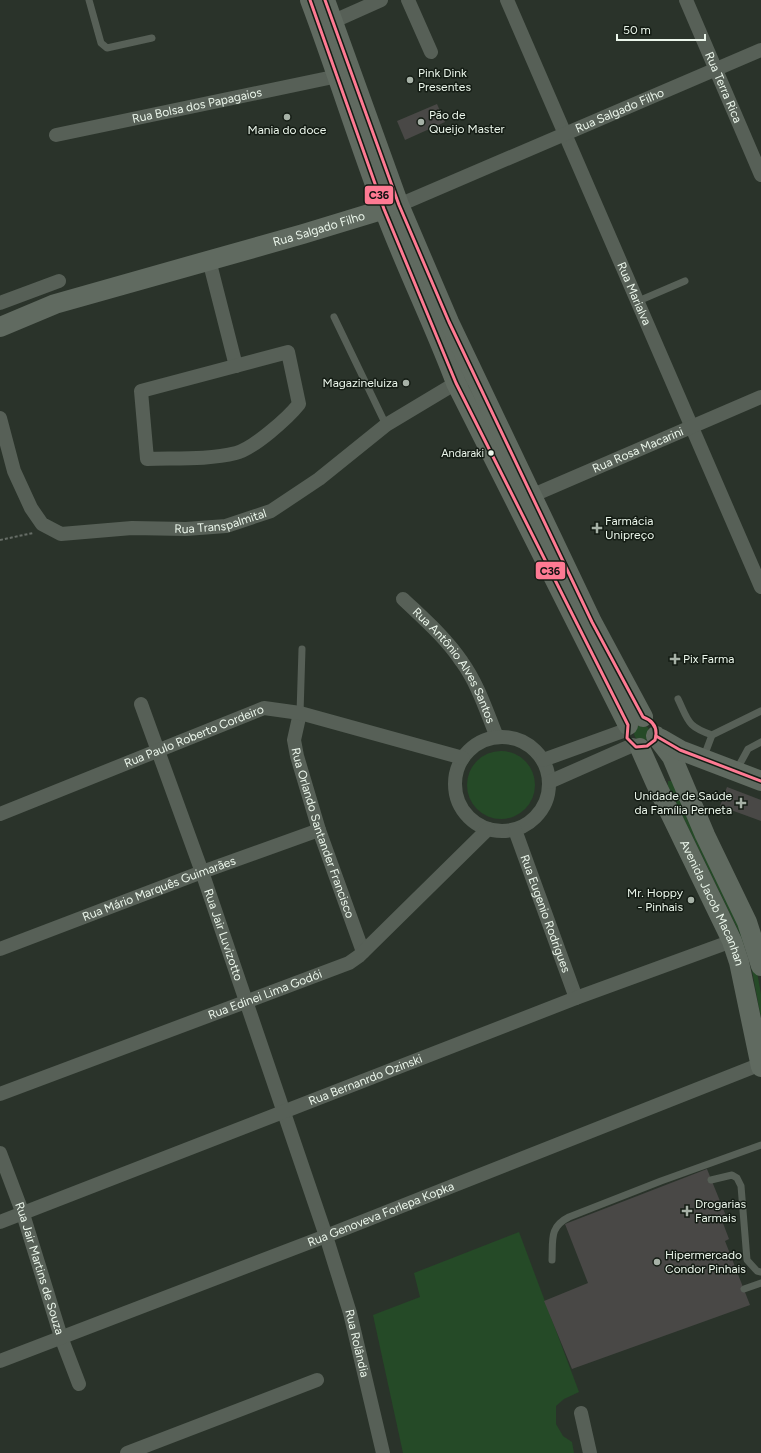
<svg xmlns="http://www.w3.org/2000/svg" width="761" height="1453" font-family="Figtree,sans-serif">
<rect width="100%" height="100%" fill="#2a332a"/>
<!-- green -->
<g fill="#254a27">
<circle cx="642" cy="733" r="8"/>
<circle cx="501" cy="785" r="34"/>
<path d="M668,781h4l83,180 6,33v24l-10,-53 -11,-31 -72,-148z"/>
<path d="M519,1232l60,160 -15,7 -8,7v18l7,12 9,6 2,11h-171l-30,-138 47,-18 -6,-24z"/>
</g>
<!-- building -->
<g fill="#494846">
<path d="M437,104l8,18 -40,18 -8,-19z"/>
<path d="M727,787l34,13v21l-41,-15z"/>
<path d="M707,1169l19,47 -5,2 8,21 -4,2 25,64 -178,64 -28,-68 44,-18 -23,-59z"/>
</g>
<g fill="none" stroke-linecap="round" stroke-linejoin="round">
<!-- path -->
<path stroke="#666d66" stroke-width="2" stroke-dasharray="3 2" stroke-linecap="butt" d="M0,540l33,-7"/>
<!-- lane -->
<g stroke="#576057" stroke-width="7">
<path d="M89,0l12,43 6,5 45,-10"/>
<path d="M636,302l49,-21"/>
<path d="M334,317l52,108"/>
<path d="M678,699c11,23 9,27 34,36"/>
<path d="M300,713l2,-64"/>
<path d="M703,759l9,-24 49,-24"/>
<path d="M736,771l12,-22 13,-7"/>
<path d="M711,1180l21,-5 5,3 4,8 6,74 10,11 4,1"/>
<path d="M552,1260c1,-20 -3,-33 17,-43l92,-36 100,-36"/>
<path d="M744,1289l17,-6"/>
</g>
<!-- street -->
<g stroke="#576057" stroke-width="14">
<path d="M408,0l23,52"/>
<path id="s1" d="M507,0l254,587"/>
<path id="s2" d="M686,0l75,175"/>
<path d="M334,21l47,-21"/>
<path id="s3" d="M56,135l282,-59"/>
<path id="s4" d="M399,205l362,-155"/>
<path d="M209,260l27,106"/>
<path d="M0,303l59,-22"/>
<path d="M288,352l11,52c-11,14 -46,45 -63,49 -28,7 -60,5 -89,6l-6,-68z"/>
<path id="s5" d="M0,418l14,53 17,37 11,16 19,10 71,-6 54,1 40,-3 45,-15 48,-32 67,-54 70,-42 8,-3"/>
<path id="s6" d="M524,499l237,-102"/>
<path id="s7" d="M403,599c21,20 43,39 59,63 16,22 25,51 35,75"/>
<path id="s8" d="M141,704l61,168 124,364 24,77 33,140"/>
<path id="s9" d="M300,713l-6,27 3,16 22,74 44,122"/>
<circle cx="502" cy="784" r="47"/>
<path d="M543,760l83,-30"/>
<path d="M549,782l84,-37"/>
<path id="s10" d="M0,814l264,-106 36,5 163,45"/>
<path id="s11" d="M515,830l61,168"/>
<path id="s12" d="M0,949l202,-77 117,-42"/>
<path id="s13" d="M0,1094l349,-131 10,-7 129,-127"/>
<path id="s14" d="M0,1153l23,61 38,123 18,47"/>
<path id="s15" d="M0,1222l576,-224 156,-57"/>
<path id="s16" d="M0,1361l326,-125 435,-172"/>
<path d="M581,1413l9,40"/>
<path d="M127,1453l190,-73"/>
</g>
<!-- secondary -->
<g stroke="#606a60" stroke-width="20">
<path d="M310,0c26,69 48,140 74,209 22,59 50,115 72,174l172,342"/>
<path d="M325,0l74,205 50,117 143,300 51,95"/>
<path id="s17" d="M0,327l55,-23 248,-70 92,-28"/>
<path d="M656,736l16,21 33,78 42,87 14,44"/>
<path d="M661,739l19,11 81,31"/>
<path id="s18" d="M640,748l16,36 76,157 7,21 22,105"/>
</g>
<defs>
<g id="bus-1">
<path d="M310,0l74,209 72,174 172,342 -1,13 9,9 11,-1 8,-6c3,-11 -1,-19 -12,-23l-51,-95 -143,-300 -50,-117 -74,-205"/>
<path d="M656,736l24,14 81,31"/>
</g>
</defs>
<!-- bus-1 casing -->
<use href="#bus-1" stroke="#141c14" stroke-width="6"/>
<!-- bus-1 -->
<use href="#bus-1" stroke="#fe7a93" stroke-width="3"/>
</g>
<!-- markers -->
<g fill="#a7b2a7" stroke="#141c14" stroke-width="1.5">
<circle cx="410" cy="80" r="4"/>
<circle cx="287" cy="117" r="4"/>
<circle cx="421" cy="122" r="4"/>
<circle cx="406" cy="383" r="4"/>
<path d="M595 522h4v4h4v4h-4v4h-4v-4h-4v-4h4z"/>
<path d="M673 653h4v4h4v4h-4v4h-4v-4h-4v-4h4z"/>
<path d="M739 797h4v4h4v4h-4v4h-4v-4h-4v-4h4z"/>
<circle cx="691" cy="900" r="4"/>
<path d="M685 1205h4v4h4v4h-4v4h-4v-4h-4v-4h4z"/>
<circle cx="657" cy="1262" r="4"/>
</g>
<circle fill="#ebf6eb" stroke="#141c14" stroke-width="1.5" cx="491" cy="453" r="3.5"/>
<g text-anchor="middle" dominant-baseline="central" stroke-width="3" stroke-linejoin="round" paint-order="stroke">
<!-- bus labels -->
<g font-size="11" fill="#ebf6eb" stroke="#141c14" text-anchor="end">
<text x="484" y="453">Andaraki</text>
</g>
<!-- poi labels -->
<g font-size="12" fill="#ebf6eb" stroke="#141c14" text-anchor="start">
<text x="418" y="73">Pink Dink<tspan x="418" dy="14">Presentes</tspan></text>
<text x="429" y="115">Pão de<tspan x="429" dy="14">Queijo Master</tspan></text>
<text x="287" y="130" text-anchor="middle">Mania do doce</text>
<text x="398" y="383" text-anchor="end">Magazineluiza</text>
<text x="605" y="521">Farmácia<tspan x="605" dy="14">Unipreço</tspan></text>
<text x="683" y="659">Pix Farma</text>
<text x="732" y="796" text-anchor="end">Unidade de Saúde<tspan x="732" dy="14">da Família Perneta</tspan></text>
<text x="683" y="893" text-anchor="end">Mr. Hoppy<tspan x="683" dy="14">- Pinhais</tspan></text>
<text x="695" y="1204">Drogarias<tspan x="695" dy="14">Farmais</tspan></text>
<text x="665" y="1255">Hipermercado<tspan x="665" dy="14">Condor Pinhais</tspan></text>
</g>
<!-- street labels -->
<g font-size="12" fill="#ebf6eb" stroke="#141c14">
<text stroke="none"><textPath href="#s2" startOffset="95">Rua Terra Rica</textPath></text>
<text stroke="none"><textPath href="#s3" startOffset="144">Rua Bolsa dos Papagaios</textPath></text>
<text stroke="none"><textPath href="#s4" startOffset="240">Rua Salgado Filho</textPath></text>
<text stroke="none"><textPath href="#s17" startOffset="334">Rua Salgado Filho</textPath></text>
<text stroke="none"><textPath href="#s1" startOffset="320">Rua Marialva</textPath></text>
<text stroke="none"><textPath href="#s6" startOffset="124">Rua Rosa Macarini</textPath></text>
<text stroke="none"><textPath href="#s5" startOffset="297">Rua Transpalmital</textPath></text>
<text stroke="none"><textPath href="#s7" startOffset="85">Rua Antônio Alves Santos</textPath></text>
<text stroke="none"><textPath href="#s10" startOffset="209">Rua Paulo Roberto Cordeiro</textPath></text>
<text stroke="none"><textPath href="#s9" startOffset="125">Rua Orlando Santander Francisco</textPath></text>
<text stroke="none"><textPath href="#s12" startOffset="170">Rua Mário Marquês Guimarães</textPath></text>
<text stroke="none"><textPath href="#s18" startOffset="171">Avenida Jacob Macanhan</textPath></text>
<text stroke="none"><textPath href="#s11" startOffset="89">Rua Eugenio Rodrigues</textPath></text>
<text stroke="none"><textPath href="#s8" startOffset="245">Rua Jair Luvizotto</textPath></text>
<text stroke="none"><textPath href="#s13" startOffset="283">Rua Edinei Lima Godói</textPath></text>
<text stroke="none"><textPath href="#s15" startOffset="392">Rua Bernanrdo Ozinski</textPath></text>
<text stroke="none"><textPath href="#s16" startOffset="408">Rua Genoveva Forlepa Kopka</textPath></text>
<text stroke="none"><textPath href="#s14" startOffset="122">Rua Jair Martins de Souza</textPath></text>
<text stroke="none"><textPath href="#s8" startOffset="675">Rua Rolândia</textPath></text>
</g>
</g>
<g stroke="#141c14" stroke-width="1.5">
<rect x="364" y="185" width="30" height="20" rx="4" fill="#fe7a93"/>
<rect x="535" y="561" width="31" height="19" rx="4" fill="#fe7a93"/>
</g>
<g font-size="11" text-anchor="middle" font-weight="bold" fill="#111">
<text x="379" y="199">C36</text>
<text x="550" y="575">C36</text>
</g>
<!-- scale -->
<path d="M617 34v6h88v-6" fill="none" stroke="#ebf6eb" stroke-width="2"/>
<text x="623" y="34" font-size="12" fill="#ebf6eb" stroke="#141c14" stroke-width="3" paint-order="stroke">50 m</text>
</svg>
